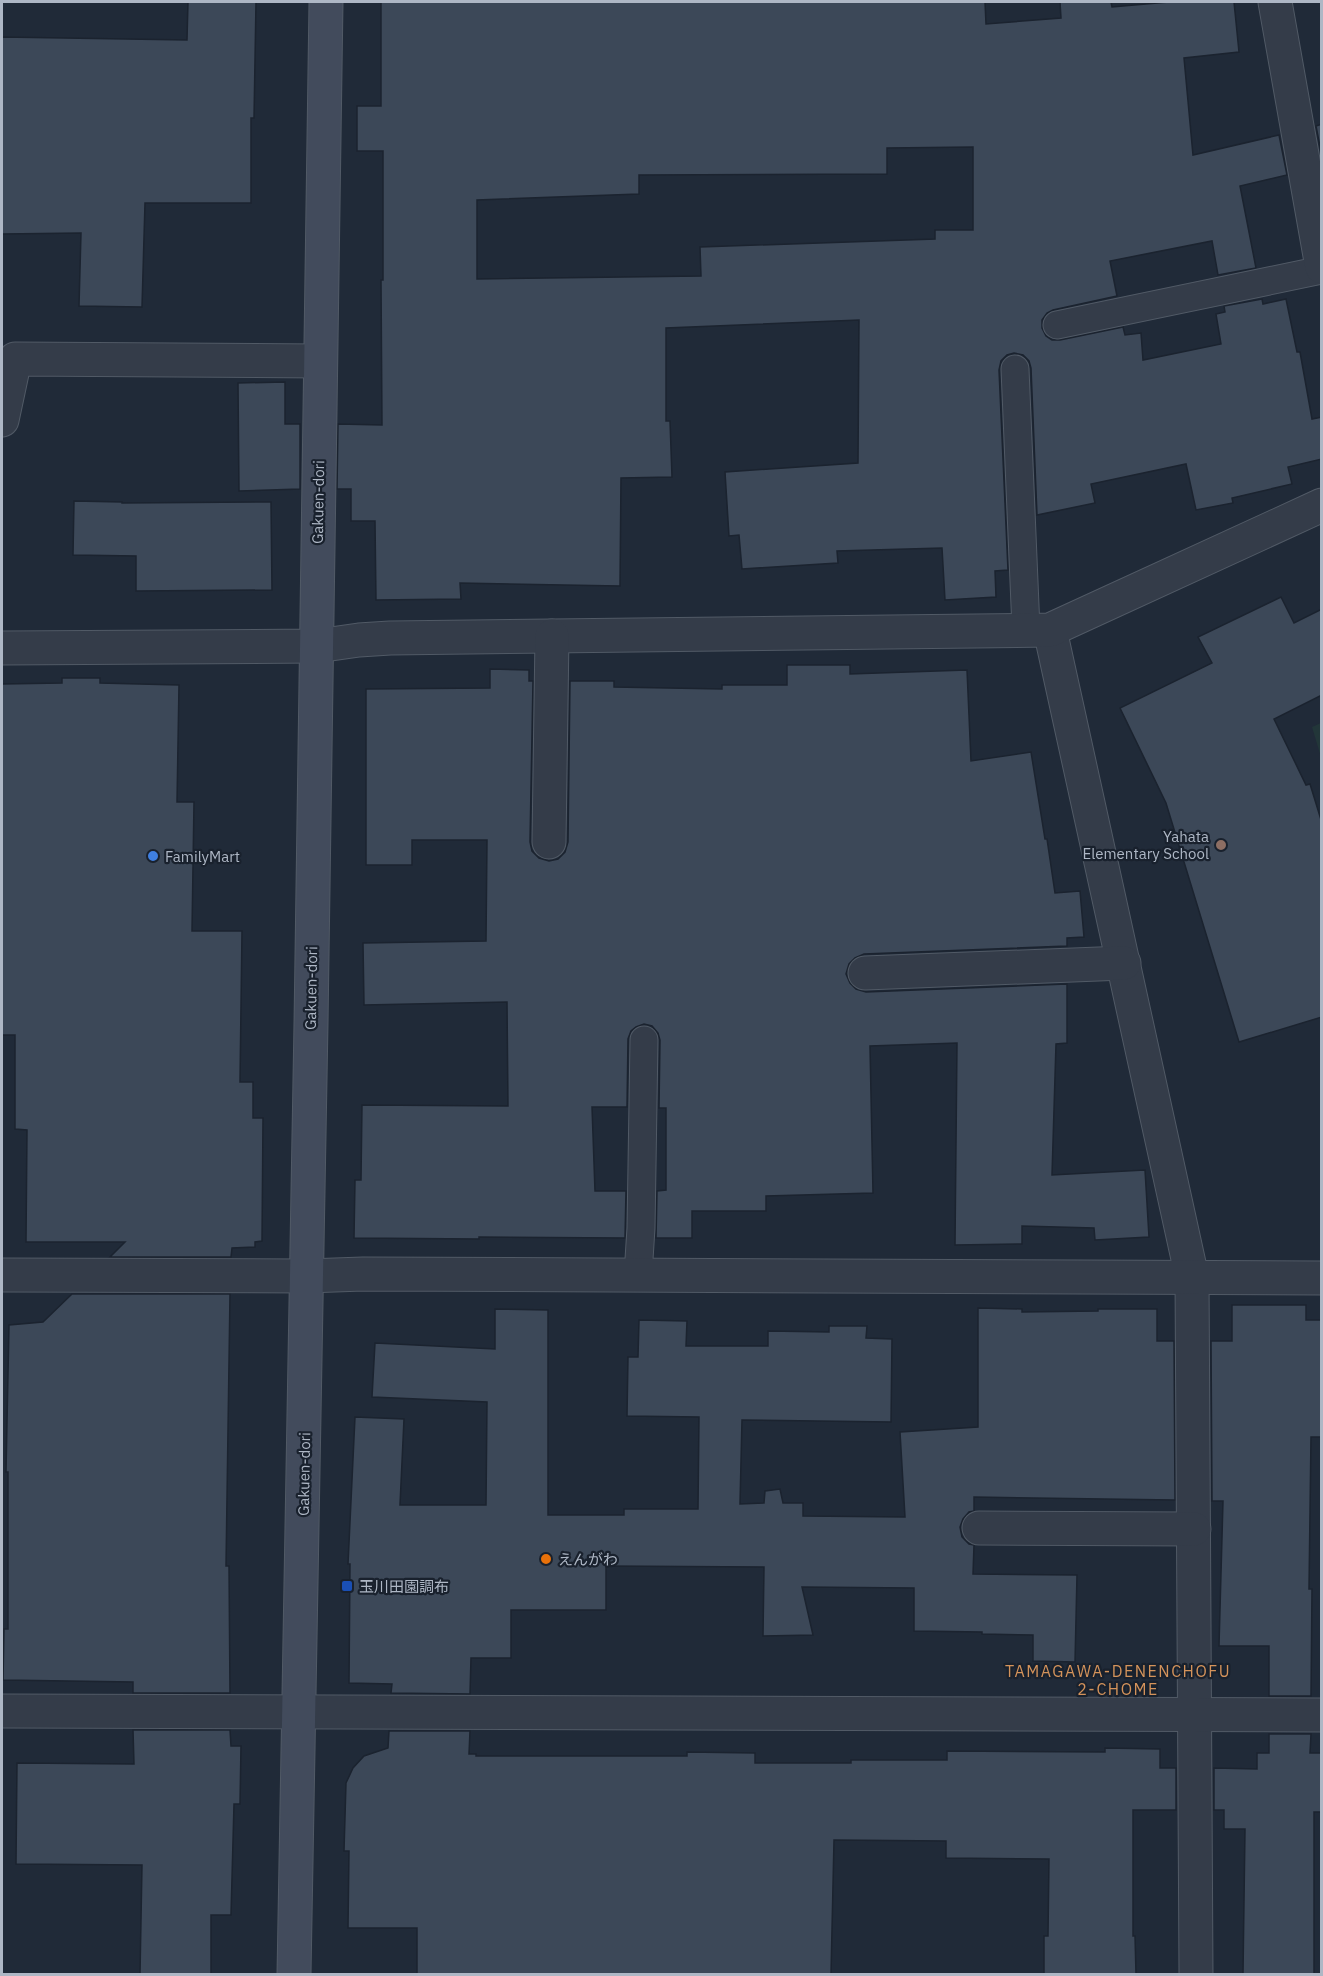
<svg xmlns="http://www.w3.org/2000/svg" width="1323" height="1976" font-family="'IBM Plex Sans','Noto Sans JP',sans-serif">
<rect width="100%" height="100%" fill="#202a38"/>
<!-- green -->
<path fill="#223639" d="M1321,723v34l-9,-30z"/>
<!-- building -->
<g fill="#3c4858" stroke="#1b232f" stroke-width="1.5" fill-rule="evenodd">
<path d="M188,2h68l-2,116h-3v85h-106l-3,104 -63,-1 2,-73 -79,1v-197l185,3z"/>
<path d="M381,2h604l1,22 75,-6 -1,-16h51l1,5 57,-5h65l5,50 -55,6 9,97 86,-20 8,40 -47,11 16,82 -38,7 -6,-34 -102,20 7,35 -64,14 -6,3 -5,7v8l4,8 6,4h8l63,-13 2,8 16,-2 2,27 78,-16 -5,-30 9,-2 -1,-6 38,-7 1,5 23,-5 11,53h3l12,67 10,-2v42l-34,8 4,17 -60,14 1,5 -37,7 -10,-46 -95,20 4,19 -58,12 -6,-147 -2,-7 -6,-6 -9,-2 -7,2 -6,6 -2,9 9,200 -13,1 1,26 -51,3 -3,-52 -105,3 1,12 -96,6 -3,-34 -10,1 -4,-64 133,-9 1,-143 -193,8v93h4l2,56 -51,1 -1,108 -160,-3 1,16 -85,1 -1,-79h-24v-32h-14l1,-65 44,1 -1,-145h2v-129h-26v-45h24zM973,147v83h-38v9l-235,8 1,29 -224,3v-79l162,-6v-19l248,-1v-26z"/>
<path d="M1322,124v33l-6,-31z"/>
<path d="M285,382v42h15v65l-61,2 -1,-108z"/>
<path d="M74,501l48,1v1l149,-1 1,88 -136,1v-35l-63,-1z"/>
<path d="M1281,597l13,26 28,-14v86l-48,24 32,66 4,-1 12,39v194l-83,25 -73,-239 -46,-95 92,-45 -14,-26z"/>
<path d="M787,665h63v9l117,-4 4,91 60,-9 14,87h2l8,54 25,-2 4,46 -17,1v8l-203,8 -9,4 -6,6 -3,10 4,9 6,6 10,3 201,-8v59l-11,1 -4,131 93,-5 4,67 -54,3 -1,-12 -72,-2v18l-67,1 2,-202 -87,3 3,147 -107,3v15h-74v27h-36l1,-47 9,-1v-82h-7l1,-68 -2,-7 -6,-7 -8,-2 -8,3 -5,4 -3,8 -1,68h-35l3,84h31l-1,47 -146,-1v2l-125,-1 1,-58h6l1,-75 146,1 -1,-104 -143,3 -1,-62 123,-2 1,-101h-75v25h-46v-176l124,-1v-19l39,1v11h4l-3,161 2,9 7,7 10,3 9,-2 7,-7 3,-10 2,-161h44v6l108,2v-4h65z"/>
<path d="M62,678h38v5l79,2 -2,117h17l-2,129h50l-2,151h13v36h10l-1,123 -7,1v5l-23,1 -1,9h-121l15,-15h-99l1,-112 -12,-1v-94h-13v-351l60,-1z"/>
<path d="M72,1294h158l-4,272h3l1,127h-97v-11l-130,-2 1,-51h4v-157h-2l3,-147 34,-3z"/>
<path d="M1232,1305h74v15h16v117h-11l-2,152h3l-1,107h-42v-50h-50l4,-145h-11l-1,-160h21z"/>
<path d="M978,1308l44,1v3l76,-1v-2h59v32h17l1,159 -201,-3v14l-5,1 -6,7 -3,8 2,10 7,7 5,1 -1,29 104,1 -2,87 -42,-1v-26l-51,-1v-2l-68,-1v-43l-112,-1 11,48 -50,1 1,-69 -158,-1v44h-95v48h-40l-1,36 -79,-1 1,-9 -43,-1 1,-119h-2l7,-147 49,2 -4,86h86l1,-103 -115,-5 3,-54 120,6v-40l53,1v205h76v-6h74l1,-92 -72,-1 1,-59h10l1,-37 48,1 -1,25h82v-15l61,1v-6h38l-1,12 26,1 -1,83 -149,-2 -2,84 24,-1 1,-12 15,-2 3,14h20v13l102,1 -5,-85 78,-5z"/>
<path d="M133,1730h97l1,16h10l-1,58h-6l-3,111h-20v59h-71l2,-109 -126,-1 1,-101 117,1z"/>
<path d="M389,1731h81l-1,23h7v2h211v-4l68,1v10h96v-3h96v-9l158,1v-4l55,1v19h16v42h-43v126h2l1,38h-92v-38h4l1,-77 -103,-1v-17l-112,-1 -3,134h-414v-46h-69l1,-77h-5l2,-68 7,-15 11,-12 24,-8z"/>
<path d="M1269,1734h42l-1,19h12v59h-8v162h-71l2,-145h-21v-19h-10v-42l43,1v-16h12z"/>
</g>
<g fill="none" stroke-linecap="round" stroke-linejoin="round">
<defs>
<g id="lane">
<path d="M1057,325l265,-55"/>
<path d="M1015,369l11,260"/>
<path d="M638,1275l3,-47 3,-188"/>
</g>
<g id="street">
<path d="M1275,2l47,265"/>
<path d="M2,420l13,-61 305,2"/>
<path d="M1050,630l142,647 4,697"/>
<path d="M2,648l315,-2 42,-6 31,-2 660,-8 272,-125"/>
<path d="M549,842l3,-206"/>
<path d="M865,973l259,-10"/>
<path d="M2,1275l305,1 56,-2 959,4"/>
<path d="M979,1528l215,1"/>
<path d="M2,1711l1320,4"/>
</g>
<path id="secondary" d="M294,1974c16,-657 20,-1315 32,-1972"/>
</defs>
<!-- lane casing -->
<use href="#lane" stroke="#515a66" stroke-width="29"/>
<!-- street casing -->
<use href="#street" stroke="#515a66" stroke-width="35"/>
<!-- secondary casing -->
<use href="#secondary" stroke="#515a66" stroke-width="35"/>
<!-- lane -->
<use href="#lane" stroke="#343c49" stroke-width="27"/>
<!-- street -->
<use href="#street" stroke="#343c49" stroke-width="33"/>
<!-- secondary -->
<use href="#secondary" stroke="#424b5c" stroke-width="33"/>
</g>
<!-- markers -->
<circle fill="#8d6e63" stroke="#19212d" stroke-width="2" cx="1221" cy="845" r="6"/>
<circle fill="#3f7fe0" stroke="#19212d" stroke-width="2" cx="153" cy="856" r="6"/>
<circle fill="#e8710a" stroke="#19212d" stroke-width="2" cx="546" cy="1559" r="6"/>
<rect fill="#1a4fb4" stroke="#19212d" stroke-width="2" x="341" y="1580" width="12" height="12" rx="3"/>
<g text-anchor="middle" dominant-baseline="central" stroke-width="4.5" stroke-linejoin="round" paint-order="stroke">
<!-- street labels -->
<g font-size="15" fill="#aeb7c5" stroke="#19212d">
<text transform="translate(318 502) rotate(-89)">Gakuen-dori</text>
<text transform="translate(311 988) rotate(-89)">Gakuen-dori</text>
<text transform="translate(304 1474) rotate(-89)">Gakuen-dori</text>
</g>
<!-- poi labels -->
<g font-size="15" fill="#aeb7c5" stroke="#19212d" text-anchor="start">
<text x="1209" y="836" text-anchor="end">Yahata<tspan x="1209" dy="17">Elementary School</tspan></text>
<text x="165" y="856">FamilyMart</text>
<text x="558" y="1559">えんがわ</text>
<text x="359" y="1586">玉川田園調布</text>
</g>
<!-- neighbourhood labels -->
<g font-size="16" letter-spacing="1.5" fill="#d4935b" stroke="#19212d">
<text x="1118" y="1671">TAMAGAWA-DENENCHOFU<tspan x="1118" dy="18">2-CHOME</tspan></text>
</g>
</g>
<!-- border -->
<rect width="1323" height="1976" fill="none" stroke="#aeb7c5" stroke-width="6"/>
</svg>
